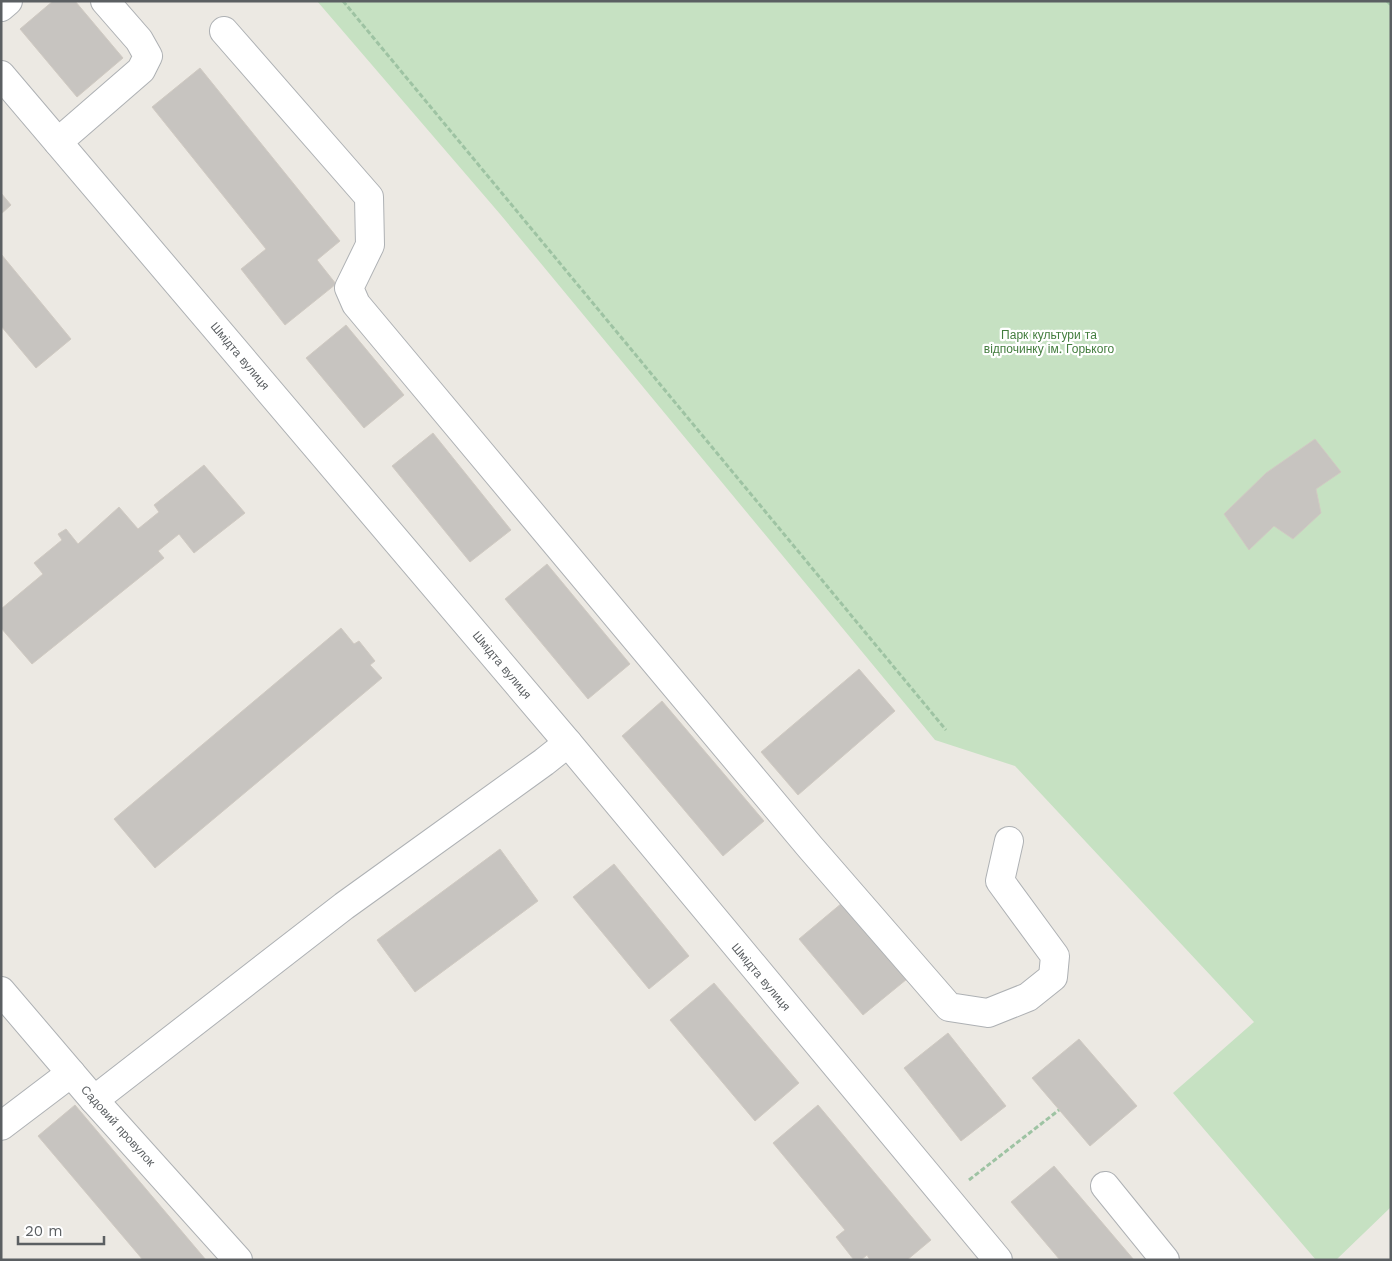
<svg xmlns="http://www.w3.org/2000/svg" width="1392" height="1261" font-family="'Work Sans',sans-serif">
<rect width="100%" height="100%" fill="#ece9e3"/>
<!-- green -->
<path fill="#c6e1c2" d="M317,1h1074v1206l-55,53h-20l-143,-167 81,-71 -239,-256 -80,-26 -435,-526z"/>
<!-- building -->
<g fill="#c7c4c0" stroke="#d0cac2">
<path d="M53,1h22l48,57 -46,39 -57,-68z"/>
<path d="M200,68l140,173 -23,19 19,24 -51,41 -44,-56 25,-20 -114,-142z"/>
<path d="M1,193l10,12 -10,9z"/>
<path d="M1,254l70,85 -35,29 -35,-42z"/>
<path d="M346,325l58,70 -40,33 -58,-70z"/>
<path d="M433,433l78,97 -41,32 -78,-96z"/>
<path d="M1315,439l26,33 -25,17 5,24 -28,26 -19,-13 -25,24 -25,-36 42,-41z"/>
<path d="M204,465l41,48 -51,40 -15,-19 -21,17 6,7 -132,106 -31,-36v-19l42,-35 -9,-11 28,-23 -4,-6 8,-5 12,15 41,-37 19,22 21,-17 -5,-7z"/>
<path d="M547,564l83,100 -42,35 -83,-100z"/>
<path d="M341,628l13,16 5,-3 16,20 -5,4 12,13 -227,190 -41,-49z"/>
<path d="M859,669l36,42 -97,84 -37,-43z"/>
<path d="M662,701l102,120 -41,35 -101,-120z"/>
<path d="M500,849l38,52 -123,91 -38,-52z"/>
<path d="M614,864l75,92 -40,33 -76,-92z"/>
<path d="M842,903l65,76 -44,36 -64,-76z"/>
<path d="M714,983l85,100 -44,38 -85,-101z"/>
<path d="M948,1033l58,73 -45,35 -57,-73z"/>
<path d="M1079,1039l58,67 -47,40 -58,-68z"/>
<path d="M75,1105l131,155h-63l-105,-124z"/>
<path d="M818,1105l113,135 -24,20h-37l-3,-5 -6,5h-7l-18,-23 9,-7 -72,-87z"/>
<path d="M1054,1166l80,94h-74l-49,-58z"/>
</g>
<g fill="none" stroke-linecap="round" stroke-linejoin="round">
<defs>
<g id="minor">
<path d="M1,7l7,-6"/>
<path d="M224,31l145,166 1,48 -21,43 7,16 454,543 139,160 39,6 40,-16 25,-20 2,-21 -55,-75 9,-40"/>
<path d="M1,75l567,668 430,517"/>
<path d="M58,142l83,-72 7,-14 -9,-16 -34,-39"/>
<path d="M1,991l93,109 144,160"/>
<path d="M94,1100l250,-194 200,-144 24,-19"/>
<path d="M1,1126l70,-53"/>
<path d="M1105,1186l60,74"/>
</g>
</defs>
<!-- minor casing -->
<use href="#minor" stroke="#aeb1b4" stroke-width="30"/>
<!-- path -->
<g stroke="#9ec3a3" stroke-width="3" stroke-dasharray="5 2.5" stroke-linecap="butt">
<path d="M343,1l603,729"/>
<path d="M1387,1l4,4"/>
<path d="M969,1180l90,-70"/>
</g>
<!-- minor -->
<use href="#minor" stroke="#fff" stroke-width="28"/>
</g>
<g text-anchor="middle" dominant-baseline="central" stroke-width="4.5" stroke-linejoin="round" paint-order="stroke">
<!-- park labels -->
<g font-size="12" fill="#437d3e" stroke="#fff">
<text x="1049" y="335">Парк культури та<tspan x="1049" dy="14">відпочинку ім. Горького</tspan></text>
</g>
<!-- street labels -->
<g font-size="12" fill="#5b5f62" stroke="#fff">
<text transform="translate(240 356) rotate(50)">Шмідта вулиця</text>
<text transform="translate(502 665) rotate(50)">Шмідта вулиця</text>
<text transform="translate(761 977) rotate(50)">Шмідта вулиця</text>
<text transform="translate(118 1126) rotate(48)">Садовий провулок</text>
</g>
</g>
<!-- border -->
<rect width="1392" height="1261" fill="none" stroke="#5b5f62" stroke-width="5"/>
<!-- scale -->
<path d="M18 1236v8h86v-8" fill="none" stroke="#5b5f62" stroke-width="2.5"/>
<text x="25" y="1236" font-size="15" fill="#5b5f62" stroke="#ffffff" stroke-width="4" paint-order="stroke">20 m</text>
</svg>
